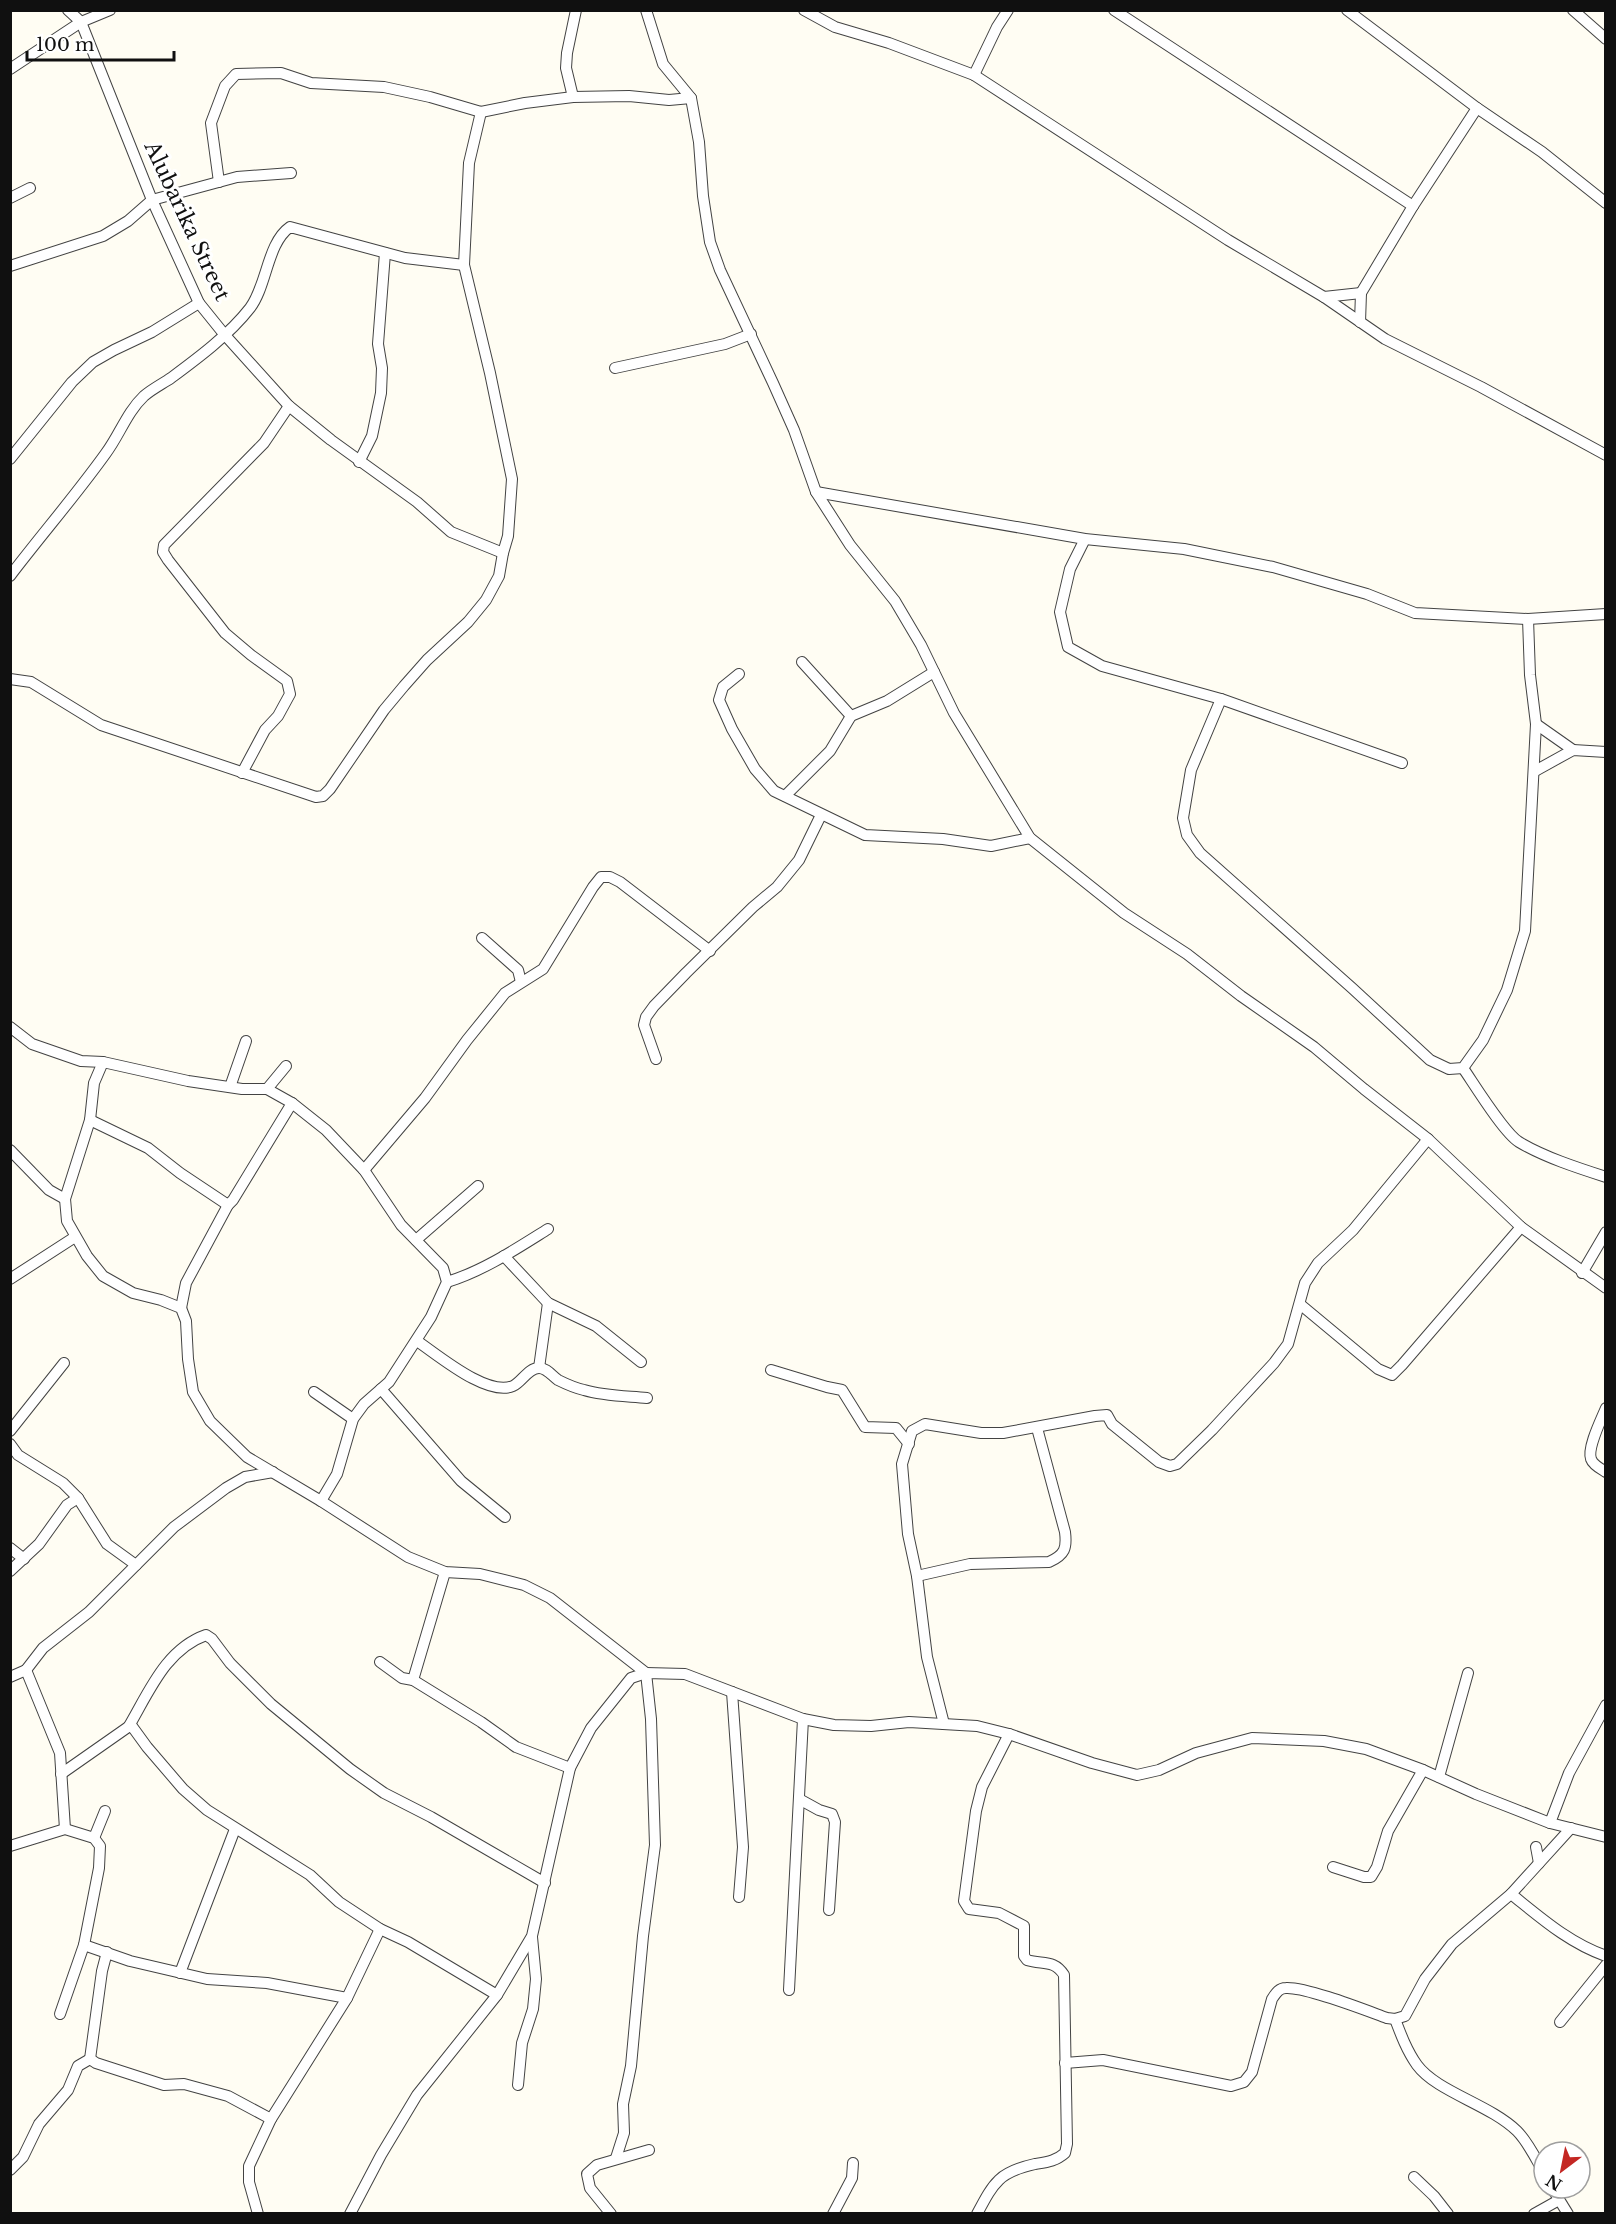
<svg xmlns="http://www.w3.org/2000/svg" width="1616" height="2224" font-family="'Libre Baskerville',serif">
<rect width="100%" height="100%" fill="#fffdf3"/>
<g fill="none" stroke-linecap="round" stroke-linejoin="round">
<defs>
<g id="minor">
<path d="M68,10l13,12 71,178 47,103 25,31 65,72 42,34 86,62 34,30 52,21"/>
<path d="M646,10l17,54 28,34 8,44 4,54 7,46 10,28 53,113 21,47 22,62 34,53 45,56 26,44 33,68 76,125 94,75 63,41 54,42 73,51 50,42 64,50 93,88 85,61"/>
<path d="M804,10l31,17 54,16 85,32 254,165 96,57 61,42 96,48 125,68"/>
<path d="M1114,10l299,196"/>
<path d="M1347,10l130,98 65,44 64,51"/>
<path d="M1573,10l33,29"/>
<path d="M10,69l71,-47 29,-12"/>
<path d="M974,75l23,-48 11,-17"/>
<path d="M573,97l-7,-29 1,-15 9,-43"/>
<path d="M219,182l-8,-59 14,-37 11,-12 45,-1 30,10 73,4 46,10 51,15 44,-9 48,-6 56,-1 40,4 22,-2"/>
<path d="M10,198l20,-10"/>
<path d="M10,266l93,-30 25,-15 24,-21 85,-23 54,-4"/>
<path d="M1324,297l37,-4"/>
<path d="M1360,322l1,-29 52,-87 64,-98"/>
<path d="M615,368l110,-24 26,-10"/>
<path d="M10,459l62,-77 21,-20 21,-12 38,-18 47,-29"/>
<path d="M359,462l13,-26 9,-43 1,-25 -4,-24 7,-91"/>
<path d="M816,492l269,47 99,10 89,18 94,27 48,19 113,6 78,-5"/>
<path d="M1085,539l-15,30 -10,43 8,35 34,19 119,33 181,64"/>
<path d="M10,576c32,-42 66,-81 96,-123 14,-19 21,-41 38,-57 8,-7 18,-12 27,-18 27,-20 58,-43 79,-70 17,-22 17,-65 40,-81l115,31 59,7"/>
<path d="M802,662l49,54"/>
<path d="M739,674l-16,13 -4,13 13,29 23,40 19,22 91,44 78,4 48,7 39,-8"/>
<path d="M10,679l21,3 70,43 215,72 7,-1 7,-7 54,-79 20,-24 23,-26 41,-38 18,-22 13,-24 4,-23 5,-17 4,-57 -22,-106 -26,-108 5,-102 12,-51"/>
<path d="M1221,699l-30,71 -8,48 4,17 13,18 152,135 78,72 19,9 14,-1 20,-28 24,-50 18,-59 11,-207 -6,-49 -2,-56"/>
<path d="M1536,724l37,26"/>
<path d="M1535,771l38,-21 33,2"/>
<path d="M242,773l23,-43 13,-14 12,-22 -3,-13 -36,-26 -26,-22 -57,-73 -5,-8 1,-7 100,-102 25,-37"/>
<path d="M785,796l45,-45 21,-35 36,-15 47,-29"/>
<path d="M482,938l36,32 3,12"/>
<path d="M10,1027l22,17 49,17 22,1 85,19 54,8h25l25,14 34,27 38,40 37,55 42,43 4,14 -16,35 -42,65 -25,22 -11,15 -16,55 -16,27"/>
<path d="M656,1059l-12,-34 2,-8 8,-11 32,-33 67,-66 24,-20 22,-27 22,-45"/>
<path d="M103,1062l-9,21 -4,37 -25,79 2,22 20,35 16,20 30,17 28,7 20,8 5,13 2,38 5,33 17,29 37,36 74,44 87,56 37,15 35,2 44,11 26,13 96,75 5,46 4,126 -12,91 -12,130 -8,38 1,29 -8,25"/>
<path d="M1463,1068c11,16 41,65 56,74 25,15 59,26 87,35"/>
<path d="M230,1087l16,-46"/>
<path d="M267,1089l19,-23"/>
<path d="M90,1120l58,28 32,25 48,32"/>
<path d="M10,1150l39,40 16,9"/>
<path d="M364,1170l61,-72 42,-58 38,-47 38,-24 50,-82 8,-10h9l10,5 90,69"/>
<path d="M416,1240l62,-54"/>
<path d="M504,1256l44,47 48,23 45,36"/>
<path d="M1582,1273l24,-41"/>
<path d="M10,1279l65,-42"/>
<path d="M447,1282c36,-11 69,-33 101,-53"/>
<path d="M1301,1305l77,64 14,6 10,-10 119,-138"/>
<path d="M181,1308l5,-25 42,-78 5,-5 59,-97"/>
<path d="M417,1341c21,14 70,56 96,45 9,-4 15,-18 26,-18 8,0 13,8 19,12 8,4 17,8 26,10 20,6 42,6 63,8"/>
<path d="M539,1368l9,-65"/>
<path d="M771,1370l56,17 15,3 23,37 31,1 13,16"/>
<path d="M381,1389l80,92 44,36"/>
<path d="M314,1392l39,27"/>
<path d="M1606,1408c-5,12 -19,40 -15,51 2,6 10,10 15,13"/>
<path d="M10,1431l54,-68"/>
<path d="M10,1444l8,11 45,28 15,15 29,46 29,21"/>
<path d="M10,1548l14,11"/>
<path d="M10,1571l29,-27 28,-39 11,-7"/>
<path d="M917,1576l53,-12 79,-2c16,-7 18,-14 16,-30l-28,-104"/>
<path d="M380,1662l22,16 11,2 68,42 35,25 54,21"/>
<path d="M26,1670l34,83 5,76"/>
<path d="M10,1677l16,-7 17,-22 46,-36 85,-85 52,-39 19,-11 28,-5"/>
<path d="M413,1680l32,-108"/>
<path d="M732,1692l11,155 -4,50"/>
<path d="M944,1724l-17,-67 -10,-81 -9,-42 -6,-70 10,-33 13,-7 56,9h22l92,-17 12,-1 5,9 47,38 11,4 7,-2 35,-34 62,-67 14,-19 17,-61 13,-20 35,-33 75,-91"/>
<path d="M129,1726c20,-34 37,-77 77,-91l6,4 18,24 41,41 79,65 34,24 47,24 114,66"/>
<path d="M61,1774l70,-49 16,22 36,42 24,21 103,65 29,27 41,27 28,13 89,53"/>
<path d="M1439,1777l29,-104"/>
<path d="M799,1799l20,11 13,4 3,8 -6,88"/>
<path d="M1550,1823l19,-50 37,-68"/>
<path d="M94,1838l11,-27"/>
<path d="M10,1846l55,-17 29,9 6,8 -1,22 -15,77 -24,69"/>
<path d="M1536,1847l3,16"/>
<path d="M1333,1867l31,10h7l6,-10 11,-36 35,-61"/>
<path d="M1511,1894c30,24 58,49 95,62"/>
<path d="M84,1945l46,16 77,18 60,4 80,15"/>
<path d="M180,1973l55,-144"/>
<path d="M789,1990l14,-271"/>
<path d="M1395,2019c6,16 12,32 22,46 20,27 72,39 100,66 11,11 19,28 27,42"/>
<path d="M1560,2022l46,-57"/>
<path d="M90,2059l6,4 68,22 20,-1 44,12 43,23"/>
<path d="M90,2059l12,-88 5,-19"/>
<path d="M1065,2063l38,-3 128,26 13,-4 8,-10 20,-73c4,-6 7,-11 14,-11 21,-1 79,22 101,30l8,1 10,-3 20,-37 27,-35 59,-50 60,-66"/>
<path d="M518,2085l4,-42 11,-34 3,-30 -4,-42"/>
<path d="M10,2170l13,-13 16,-33 29,-34 10,-24 12,-7"/>
<path d="M1414,2177l20,19 14,18"/>
<path d="M1552,2188l16,26"/>
<path d="M258,2214l-9,-32v-16l22,-47 76,-121 33,-69"/>
<path d="M350,2214l31,-59 36,-60 80,-100 35,-59 38,-168 21,-40 40,-50 15,-5 39,1 118,45 31,6 37,1 38,-4 68,4 32,8 83,29 45,12 22,-5 37,-17 56,-15 72,3 42,8 57,21 53,24 74,29 56,14"/>
<path d="M611,2214l-21,-26 -3,-14 10,-9 52,-15"/>
<path d="M833,2214l19,-36 1,-15"/>
<path d="M977,2214c17,-32 22,-42 58,-50 12,-2 21,-3 30,-11l2,-9 -3,-169c-10,-16 -22,-10 -37,-15l-3,-4v-30l-25,-13 -30,-4 -5,-8 12,-90 6,-24 27,-53"/>
<path d="M1534,2214l25,-14"/>
</g>
</defs>
<!-- minor casing -->
<use href="#minor" stroke="#434343" stroke-width="12"/>
<!-- minor -->
<use href="#minor" stroke="#fff" stroke-width="10"/>
</g>
<g text-anchor="middle" dominant-baseline="central" stroke-width="6" stroke-linejoin="round" paint-order="stroke">
<!-- street labels -->
<g font-size="21" fill="#101010" stroke="#fff">
<text transform="translate(187 221) rotate(65)">Alubarika Street</text>
</g>
</g>
<!-- border -->
<rect width="1616" height="2224" fill="none" stroke="#101010" stroke-width="24"/>
<!-- north arrow -->
<g transform="translate(1562 2170) rotate(212)"><circle r="28" fill="#ffffff" stroke="#9f9f9f" stroke-width="1.5"/>
<path d="M0-4.5L10 22L0 15L-10 22Z" fill="#c42723"/>
<text y="-9" font-size="16" font-weight="bold" text-anchor="middle" fill="#101010">N</text>
</g>
<!-- scale -->
<path d="M27 51v9h147v-9" fill="none" stroke="#101010" stroke-width="3"/>
<text x="36" y="51" font-size="18" fill="#101010" stroke="#ffffff" stroke-width="4.5" paint-order="stroke">100 m</text>
</svg>
